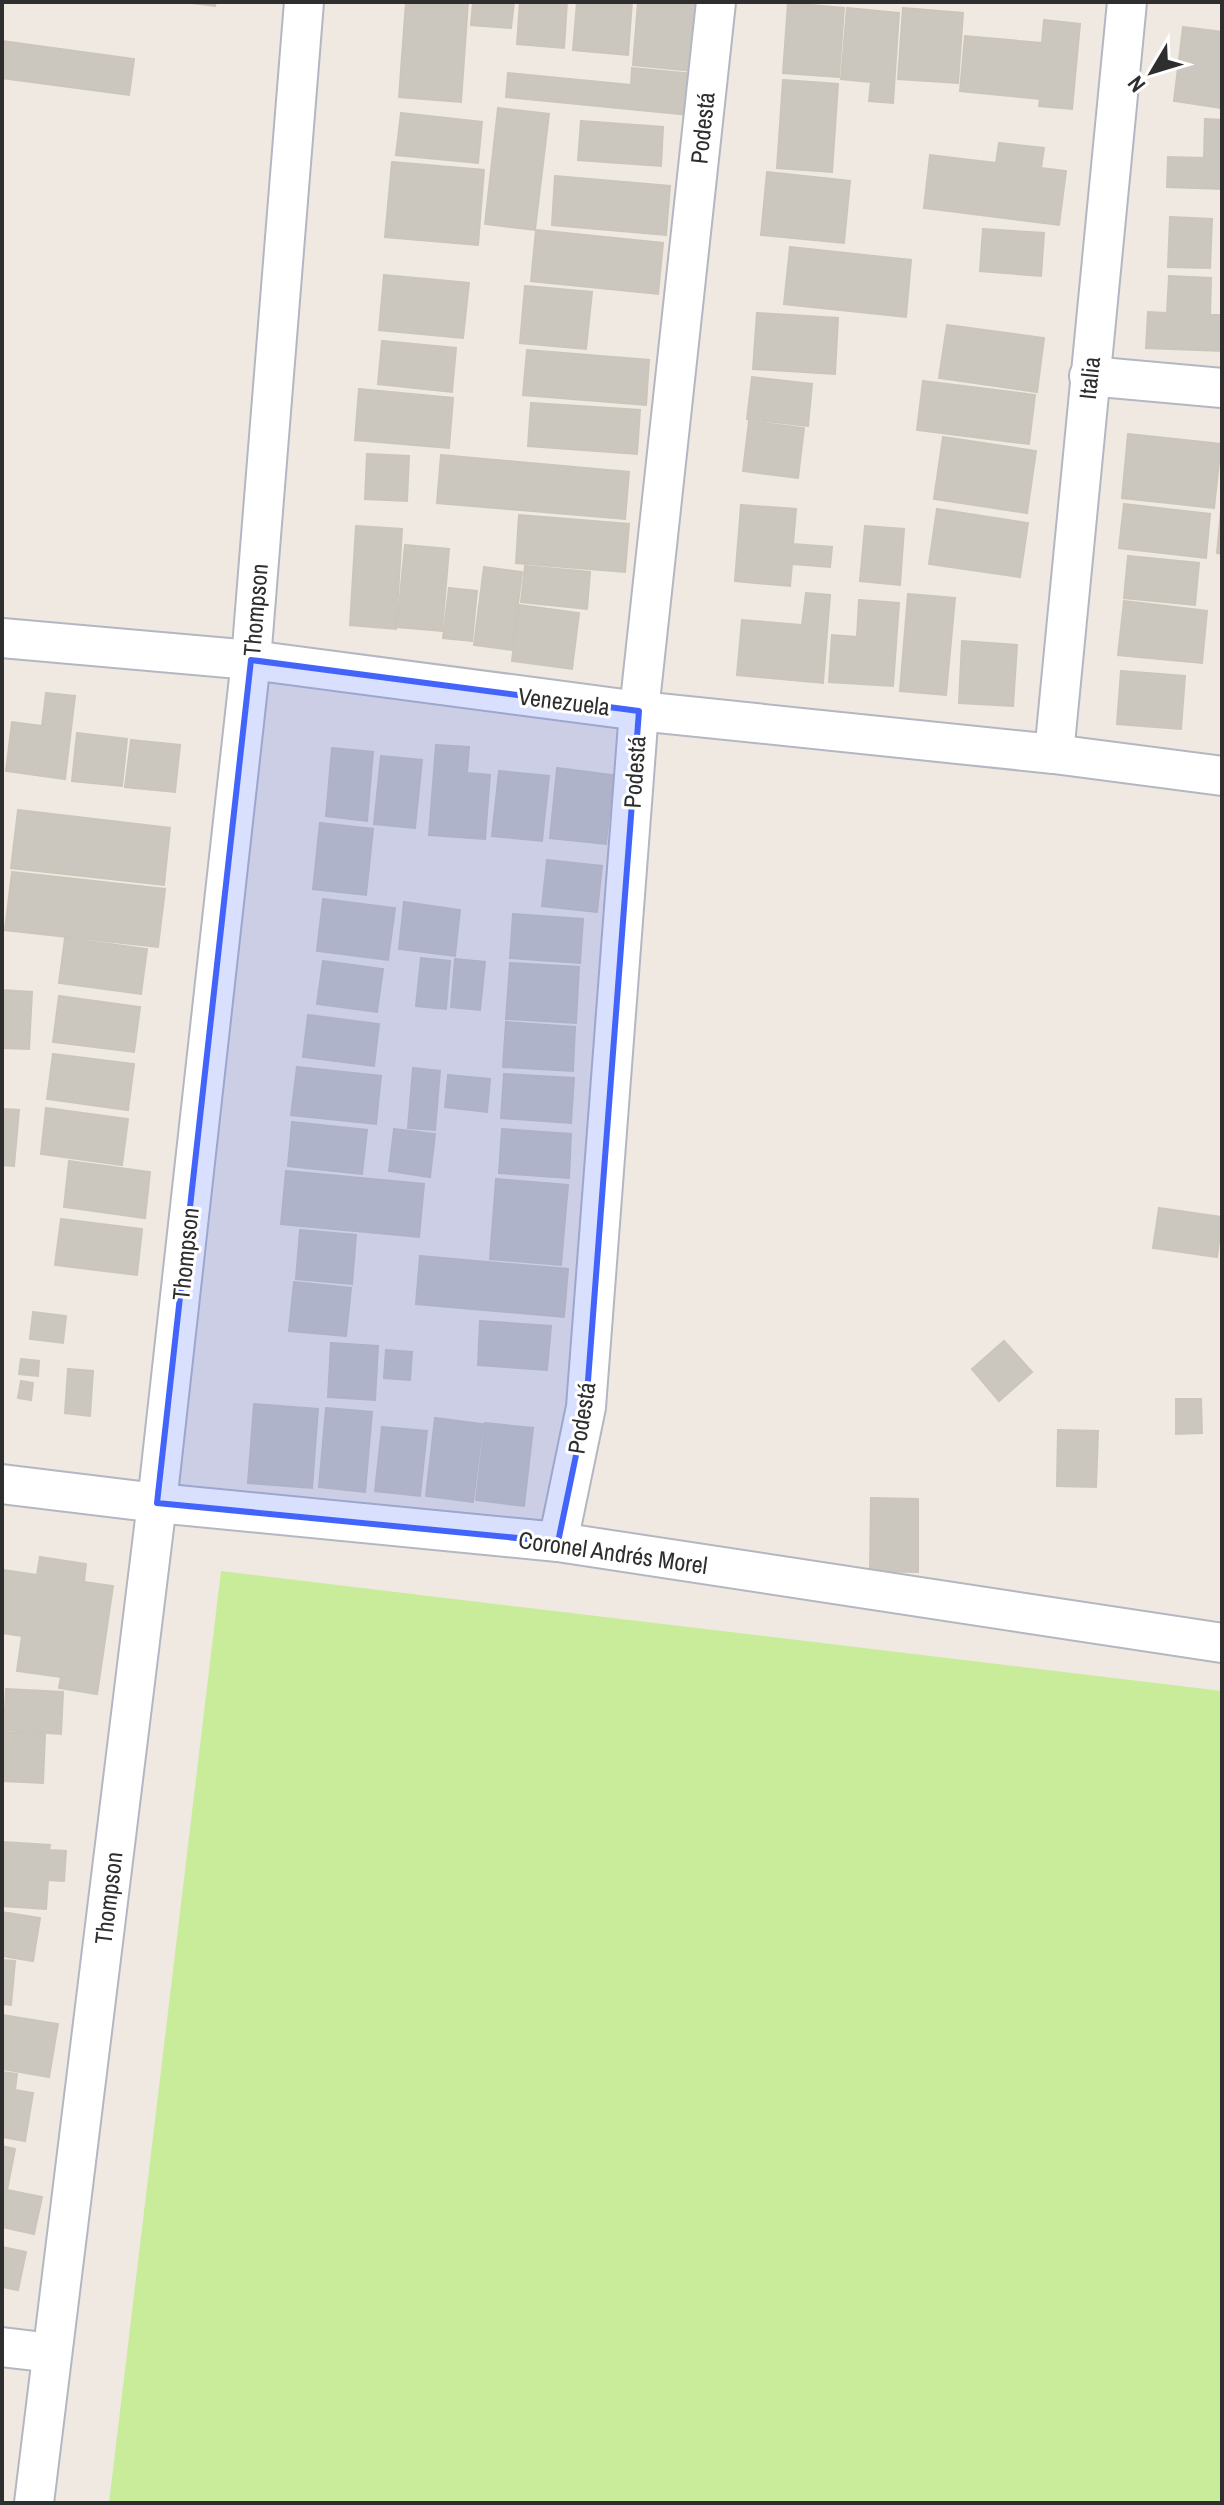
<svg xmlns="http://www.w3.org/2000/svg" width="1224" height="2505" font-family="'Archivo Narrow',sans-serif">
<rect width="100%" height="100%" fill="#efe9e1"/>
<!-- pitch -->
<path fill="#c9ec9a" d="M221,1571l1001,120v812h-1113z"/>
<!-- building -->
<g fill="#cbc7bf" stroke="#cbc5ba" stroke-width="2">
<path d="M183,2h33l-1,4z"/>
<path d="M406,2h62l-7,100 -62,-5z"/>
<path d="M473,2h41l-3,26 -40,-3z"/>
<path d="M520,2h47l-3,46 -47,-4z"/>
<path d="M577,2h55l-4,53 -55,-5z"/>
<path d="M638,2h62l-7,69 -60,-6z"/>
<path d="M788,3l56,5 -5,69 -56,-4z"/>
<path d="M847,8l52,5 -6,90 -24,-2 2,-19 -30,-3z"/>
<path d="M903,8l60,5 -5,70 -60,-4z"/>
<path d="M1044,20l36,4 -8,85 -33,-3 1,-7 -80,-8 5,-55 77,7z"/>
<path d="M1183,27l39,5v76l-48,-7z"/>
<path d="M2,41l132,18 -5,36 -127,-17z"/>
<path d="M632,68l61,6 -4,41 -183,-18 2,-24 123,12z"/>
<path d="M783,80l55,4 -6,88 -55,-4z"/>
<path d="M498,108l51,6 -14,116 -50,-6z"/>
<path d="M401,113l81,9 -4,41 -82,-8z"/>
<path d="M1205,119l17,1v69l-55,-2 1,-30 36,1z"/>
<path d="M581,121l82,6 -2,39 -83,-6z"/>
<path d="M999,143l45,5 -3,20 25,3 -7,54 -135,-17 6,-53 66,8z"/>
<path d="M392,162l92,8 -6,75 -93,-8z"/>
<path d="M767,172l83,9 -6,62 -83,-8z"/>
<path d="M555,176l115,10 -4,49 -114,-10z"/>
<path d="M1170,217l42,2 -2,49 -42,-1z"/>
<path d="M983,229l61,4 -3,43 -61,-5z"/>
<path d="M536,230l127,13 -5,51 -127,-13z"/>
<path d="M790,247l121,13 -5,57 -122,-13z"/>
<path d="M384,275l85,8 -6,55 -84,-8z"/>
<path d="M1169,276l42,2 -1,37h12v36l-76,-3 2,-36 19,1z"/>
<path d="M525,286l67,6 -6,57 -66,-6z"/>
<path d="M757,313l81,5 -3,56 -82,-5z"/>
<path d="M947,325l97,13 -7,54 -98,-14z"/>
<path d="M382,341l74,7 -4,44 -74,-8z"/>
<path d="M527,350l122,10 -3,45 -123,-10z"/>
<path d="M752,377l60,7 -4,42 -61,-7z"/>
<path d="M923,381l112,14 -6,49 -112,-14z"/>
<path d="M359,389l94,9 -4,50 -94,-8z"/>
<path d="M531,403l109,7 -3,44 -109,-8z"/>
<path d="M749,421l55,7 -6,50 -55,-7z"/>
<path d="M1128,434l93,10 -7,64 -92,-10z"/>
<path d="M943,437l93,14 -9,62 -93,-14z"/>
<path d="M367,454l42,2 -2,45 -42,-2z"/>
<path d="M441,455l188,17 -4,47 -188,-16z"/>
<path d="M1222,500v54l-5,-1z"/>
<path d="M1124,504l86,10 -4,44 -87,-10z"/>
<path d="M741,505l55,4 -3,35 39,3 -2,20 -38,-3 -2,22 -55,-5z"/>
<path d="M937,509l91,14 -8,54 -91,-13z"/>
<path d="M519,515l110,9 -4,48 -109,-9z"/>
<path d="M356,526l46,3 -6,100 -46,-4z"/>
<path d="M865,526l39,3 -4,56 -40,-4z"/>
<path d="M405,545l44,4 -7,82 -45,-4z"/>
<path d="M1128,556l71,7 -4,42 -71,-7z"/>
<path d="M525,566l65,6 -3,37 -66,-7z"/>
<path d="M484,567l38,5 -10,78 -38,-5z"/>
<path d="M449,588l28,3 -5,50 -29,-3z"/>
<path d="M806,593l24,2 -7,88 -86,-8 5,-55 60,5z"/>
<path d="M908,594l47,4 -9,97 -46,-4z"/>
<path d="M859,600l40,3 -6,83 -64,-4 3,-47 25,2z"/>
<path d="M1124,601l83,10 -5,52 -84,-8z"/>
<path d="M519,605l60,8 -7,56 -60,-8z"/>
<path d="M962,641l55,4 -4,61 -54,-3z"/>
<path d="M1121,671l64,5 -4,53 -64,-5z"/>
<path d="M46,693l29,3 -10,83 -59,-8 6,-49 30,4z"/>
<path d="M77,733l50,6 -5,47 -50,-5z"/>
<path d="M131,740l49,5 -5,47 -50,-5z"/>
<path d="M436,745l33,2 -2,26 23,2 -5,64 -56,-4z"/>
<path d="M332,748l41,4 -6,69 -41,-5z"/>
<path d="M381,756l41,4 -7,68 -41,-4z"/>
<path d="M557,768l56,7 -7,69 -56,-6z"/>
<path d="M499,771l50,5 -7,65 -50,-5z"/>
<path d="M18,810l152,18 -6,57 -153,-17z"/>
<path d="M320,823l53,6 -7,66 -53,-6z"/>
<path d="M547,860l55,6 -5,46 -55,-6z"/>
<path d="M12,872l153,17 -7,58 -153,-17z"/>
<path d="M323,899l72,9 -7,52 -71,-9z"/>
<path d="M404,902l56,8 -5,46 -56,-7z"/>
<path d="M513,914l70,5 -3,44 -70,-5z"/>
<path d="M65,938l82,11 -6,45 -82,-11z"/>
<path d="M421,958l29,3 -4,48 -30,-3z"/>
<path d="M455,959l30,3 -5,48 -29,-3z"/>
<path d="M323,961l60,8 -6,43 -60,-8z"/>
<path d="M510,963l69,4 -3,56 -70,-4z"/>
<path d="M2,990l30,2 -3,57 -27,-1z"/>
<path d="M59,996l81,11 -6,45 -81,-10z"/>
<path d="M308,1015l71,9 -5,42 -71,-9z"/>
<path d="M506,1022l69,5 -2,44 -70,-4z"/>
<path d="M53,1054l81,10 -6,46 -81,-11z"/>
<path d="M297,1067l84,9 -5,48 -85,-9z"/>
<path d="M413,1068l27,3 -5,59 -27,-2z"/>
<path d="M504,1074l70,4 -3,45 -70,-5z"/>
<path d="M448,1075l42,4 -3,33 -42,-5z"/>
<path d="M46,1108l82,11 -6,46 -81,-11z"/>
<path d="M2,1109l17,1 -5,56 -12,-1z"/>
<path d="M292,1122l75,8 -5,44 -74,-8z"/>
<path d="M394,1129l41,5 -5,43 -41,-6z"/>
<path d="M502,1129l69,5 -2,44 -70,-5z"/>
<path d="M69,1161l81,11 -5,46 -81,-11z"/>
<path d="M286,1171l138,13 -5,53 -138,-13z"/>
<path d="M496,1179l72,6 -7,80 -71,-6z"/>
<path d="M1159,1208l63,9 -5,40 -64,-9z"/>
<path d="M61,1219l81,10 -5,46 -82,-10z"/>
<path d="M300,1230l56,5 -4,49 -56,-5z"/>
<path d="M420,1256l148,13 -4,48 -148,-13z"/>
<path d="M294,1282l57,6 -5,48 -57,-5z"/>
<path d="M33,1312l33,4 -3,27 -33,-4z"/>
<path d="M480,1321l71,5 -4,44 -69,-5z"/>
<path d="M1004,1341l28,31 -33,29 -27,-32z"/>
<path d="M331,1343l47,3 -3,54 -47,-3z"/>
<path d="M386,1350l26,2 -2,28 -26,-2z"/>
<path d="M21,1359l18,2 -1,15 -19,-2z"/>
<path d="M68,1369l25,2 -3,45 -25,-3z"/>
<path d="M21,1381l12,2 -2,17 -13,-2z"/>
<path d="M1176,1399h25l1,34 -26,1z"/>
<path d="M254,1404l64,5 -6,79 -64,-5z"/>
<path d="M326,1408l46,4 -7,80 -46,-5z"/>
<path d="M435,1418l48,6 -10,78 -47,-6z"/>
<path d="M485,1423l48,5 -9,78 -48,-6z"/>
<path d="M382,1427l45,4 -7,65 -45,-5z"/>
<path d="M1058,1430l40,1 -2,56 -39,-1z"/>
<path d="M871,1498l47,1v73l-48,-1z"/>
<path d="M40,1557l46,7 -2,18 29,4 -16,108 -38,-6 2,-11 -44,-6 5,-35 -20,-3 1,-63 34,5z"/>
<path d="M6,1689l57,3 -2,42 -57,-4z"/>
<path d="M2,1732l43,2 -2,49 -41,-2z"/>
<path d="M2,1842l48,3 -1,5 17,1 -2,30 -16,-1 -2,29 -44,-3z"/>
<path d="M2,1912l38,6 -7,43 -31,-5z"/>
<path d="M2,1960l13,1 -4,44 -9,-1z"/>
<path d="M2,2015l56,9 -9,53 -47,-8z"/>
<path d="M2,2072l15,2 -2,16 18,3 -8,48 -23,-4z"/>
<path d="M2,2146l13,3 -8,41 35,7 -8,37 -32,-7z"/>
<path d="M2,2247l24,5 -8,38 -16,-3z"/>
</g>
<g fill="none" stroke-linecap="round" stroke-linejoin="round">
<defs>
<g id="street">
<path d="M1089,376l133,12"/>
<path d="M2,638l249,22 388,51 415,43 168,22"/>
<path d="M1054,754l73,-752"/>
<path d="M2,1484l155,19 401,39 664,101"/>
<path d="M558,1542l28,-135 53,-696 77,-709"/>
<path d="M2,2347l50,6"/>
<path d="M34,2503l123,-1000 94,-843 53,-658"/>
</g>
</defs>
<!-- street casing -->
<use href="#street" stroke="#b4b7c1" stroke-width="42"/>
<!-- street -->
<use href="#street" stroke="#fff" stroke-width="38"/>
</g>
<!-- marked area -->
<path fill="#4264fb" fill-opacity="0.2" stroke="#4264fb" stroke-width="6" stroke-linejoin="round" d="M251,660l388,51 -53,696 -28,135 -401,-39z"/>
<g text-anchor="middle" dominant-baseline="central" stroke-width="6" stroke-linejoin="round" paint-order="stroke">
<!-- street labels -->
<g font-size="24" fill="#2e2e2e" stroke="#fff">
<text transform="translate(702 128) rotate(-84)">Podestá</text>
<text transform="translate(1089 378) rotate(-84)">Italia</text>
<text transform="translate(255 610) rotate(-85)">Thompson</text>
<text transform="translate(564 701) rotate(7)">Venezuela</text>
<text transform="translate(634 772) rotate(-86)">Podestá</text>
<text transform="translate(185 1254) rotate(-84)">Thompson</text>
<text transform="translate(581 1418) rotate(-81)">Podestá</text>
<text transform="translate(613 1552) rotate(8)">Coronel Andrés Morel</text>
<text transform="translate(108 1898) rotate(-83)">Thompson</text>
</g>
</g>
<!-- border -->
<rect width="1224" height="2505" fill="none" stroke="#2e2e2e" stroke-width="8"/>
<!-- north arrow -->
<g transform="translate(1152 72) rotate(232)" stroke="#ffffff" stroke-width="6" paint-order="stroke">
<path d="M0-6L14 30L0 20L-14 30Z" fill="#2e2e2e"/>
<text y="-12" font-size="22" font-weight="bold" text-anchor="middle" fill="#2e2e2e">N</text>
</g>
</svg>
